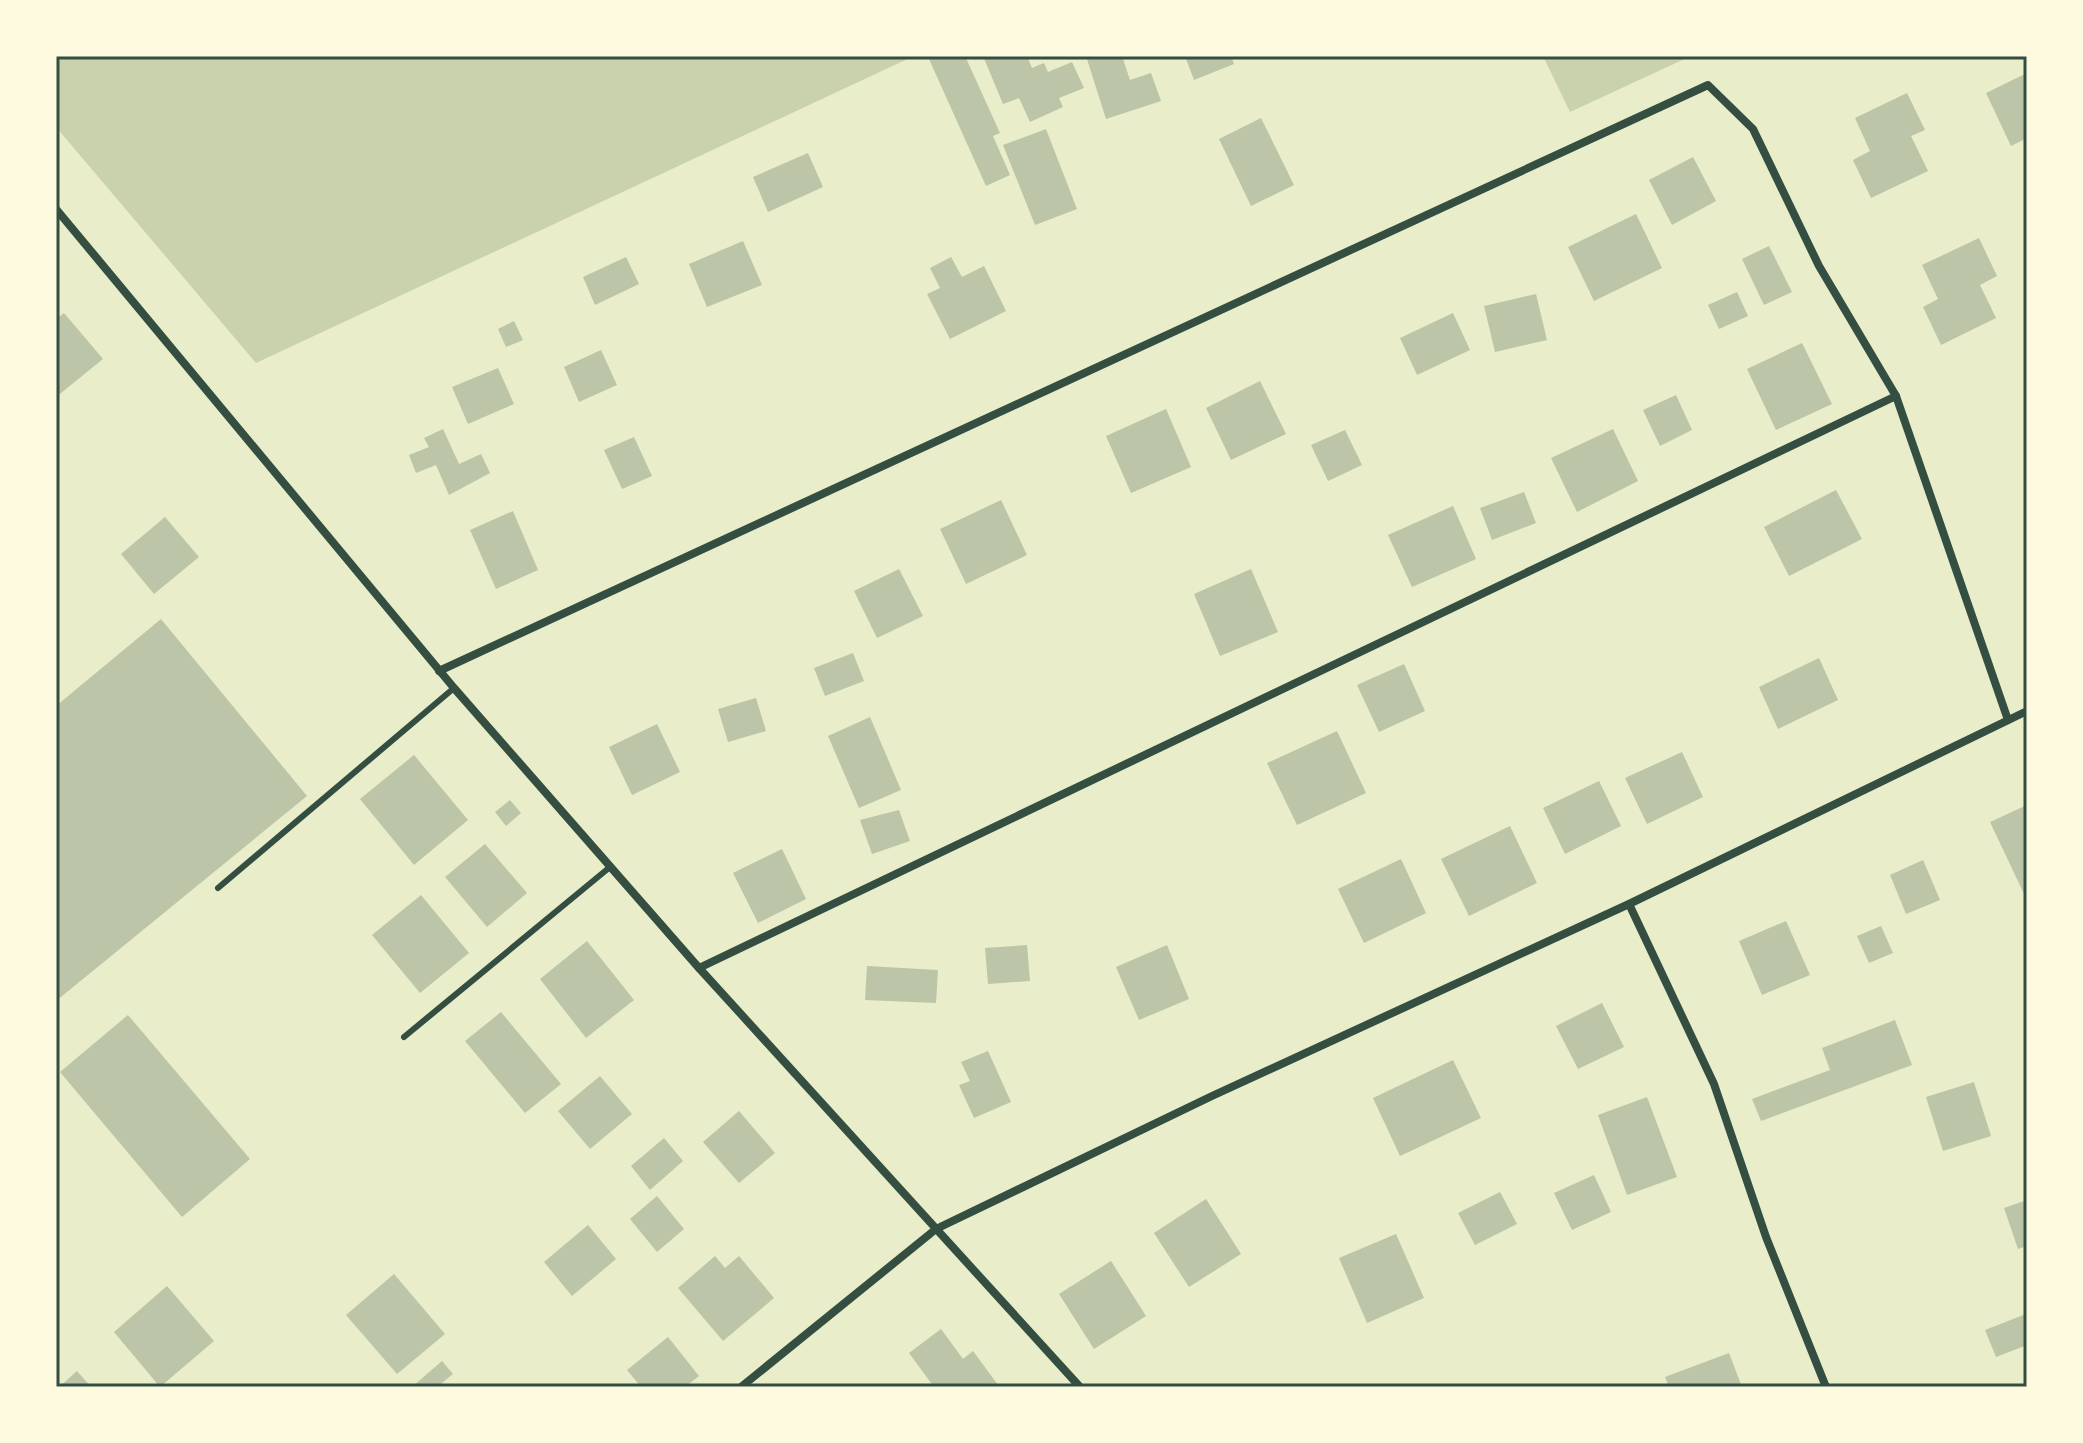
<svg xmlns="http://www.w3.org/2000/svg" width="2083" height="1443" font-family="Helvetica,sans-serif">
<rect width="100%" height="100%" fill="#e9edc9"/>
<!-- green -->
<g fill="#cad2ad">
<path d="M56,56h858l-658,307 -200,-236z"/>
<path d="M1543,56h148l-121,56z"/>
</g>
<!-- building -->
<g fill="#bcc5a7">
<path d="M935,56h30l35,77 -7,3 17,39 -24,11 -57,-127z"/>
<path d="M983,56h44l5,12 12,-5 4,9 24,-10 12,26 -25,10 4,9 -33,15 -11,-24 -16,6z"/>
<path d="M1086,56h36l8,24 21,-7 10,28 -55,18z"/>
<path d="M1185,56h46l3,8 -40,16z"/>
<path d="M2027,73v65l-16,8 -25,-53z"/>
<path d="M1907,93l18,37 -14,6 17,35 -57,27 -18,-38 17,-9 -15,-33z"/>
<path d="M1261,118l33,67 -43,21 -32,-67z"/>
<path d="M1046,129l31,80 -42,16 -32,-80z"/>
<path d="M808,153l15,34 -55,25 -15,-35z"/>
<path d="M1693,157l23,44 -44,24 -23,-45z"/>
<path d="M1636,214l26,54 -68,33 -26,-54z"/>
<path d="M1979,238l18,38 -17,9 16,33 -55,27 -18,-38 15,-8 -16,-34z"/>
<path d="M743,241l19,44 -55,22 -18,-43z"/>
<path d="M1769,246l23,46 -28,13 -22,-46z"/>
<path d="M626,257l13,27 -44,21 -12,-28z"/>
<path d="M951,257l11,20 22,-11 22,45 -56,28 -23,-45 13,-6 -10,-20z"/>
<path d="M1737,292l11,24 -29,13 -11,-24z"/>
<path d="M1536,294l11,46 -52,12 -11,-46z"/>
<path d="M64,313l39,46 -47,38v-78z"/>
<path d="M1453,313l17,37 -53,25 -17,-37z"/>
<path d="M514,321l9,19 -17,7 -8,-18z"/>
<path d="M1802,343l30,61 -56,26 -29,-61z"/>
<path d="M601,350l16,35 -38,17 -15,-35z"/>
<path d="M498,368l16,36 -46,20 -16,-37z"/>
<path d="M1260,381l26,53 -55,26 -25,-52z"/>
<path d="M1676,395l16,35 -32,16 -17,-36z"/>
<path d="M1166,409l25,58 -60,26 -25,-57z"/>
<path d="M443,429l16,35 22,-10 9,19 -41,22 -13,-30 -20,8 -7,-18 20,-8 -5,-9z"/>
<path d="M1613,429l25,52 -61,31 -26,-54z"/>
<path d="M1345,430l17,35 -34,16 -17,-36z"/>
<path d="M634,437l18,39 -30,13 -18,-39z"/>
<path d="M1836,490l26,49 -73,37 -25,-49z"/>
<path d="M1524,492l12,31 -44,17 -12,-32z"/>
<path d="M1001,500l26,55 -61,29 -26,-55z"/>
<path d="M1453,506l23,53 -64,28 -24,-52z"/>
<path d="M513,511l25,59 -42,19 -26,-59z"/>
<path d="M165,517l34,40 -45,37 -33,-40z"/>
<path d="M899,569l24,47 -46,22 -23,-47z"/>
<path d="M1251,569l27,63 -58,24 -26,-62z"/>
<path d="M161,619l146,177 -251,205v-295z"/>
<path d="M853,653l11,28 -39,15 -11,-28z"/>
<path d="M1819,658l19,42 -60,29 -19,-42z"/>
<path d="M1404,664l21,47 -46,21 -22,-47z"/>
<path d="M756,698l10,33 -38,11 -10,-33z"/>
<path d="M870,717l31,73 -42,18 -31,-72z"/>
<path d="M657,724l23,48 -48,23 -23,-48z"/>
<path d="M1337,731l29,62 -69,32 -30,-62z"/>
<path d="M1682,752l21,45 -56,27 -22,-46z"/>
<path d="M414,755l54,65 -54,45 -54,-66z"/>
<path d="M1599,781l22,45 -56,28 -22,-46z"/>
<path d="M510,800l11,13 -15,13 -11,-14z"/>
<path d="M2027,805v90l-2,1 -35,-74z"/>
<path d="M899,810l11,31 -38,13 -12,-34z"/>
<path d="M1510,826l27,57 -68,33 -28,-57z"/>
<path d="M485,844l42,49 -40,34 -42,-50z"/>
<path d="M782,849l24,50 -48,24 -25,-50z"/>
<path d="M1401,859l25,54 -62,30 -26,-54z"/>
<path d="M1923,860l17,40 -34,14 -16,-39z"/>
<path d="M421,895l48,58 -49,40 -48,-58z"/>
<path d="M1786,921l24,54 -48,20 -23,-54z"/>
<path d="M1881,926l12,27 -24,10 -12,-27z"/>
<path d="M587,941l47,59 -48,38 -46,-59z"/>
<path d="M1027,945l3,36 -42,3 -3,-36z"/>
<path d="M1167,945l22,54 -50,21 -23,-53z"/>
<path d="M867,966l71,4 -2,33 -71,-3z"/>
<path d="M1602,1003l22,44 -46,22 -22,-43z"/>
<path d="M501,1012l60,72 -36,29 -60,-72z"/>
<path d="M128,1015l122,144 -68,58 -122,-145z"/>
<path d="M1895,1020l17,45 -151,56 -9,-22 78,-29 -8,-22z"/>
<path d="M988,1051l23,51 -37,16 -15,-33 11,-4 -9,-19z"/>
<path d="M1453,1060l28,58 -81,38 -27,-58z"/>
<path d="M600,1076l32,38 -42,35 -32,-38z"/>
<path d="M1974,1082l17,54 -48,15 -17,-54z"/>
<path d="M1647,1097l30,80 -50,18 -29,-80z"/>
<path d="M739,1111l36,42 -36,30 -36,-41z"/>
<path d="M664,1138l19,23 -33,29 -19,-24z"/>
<path d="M1594,1175l17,37 -39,18 -18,-37z"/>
<path d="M1500,1192l17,32 -42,21 -17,-32z"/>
<path d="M657,1196l27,33 -27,23 -27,-33z"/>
<path d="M1206,1199l35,55 -52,33 -35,-54z"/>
<path d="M2027,1200v46l-9,3 -14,-41z"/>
<path d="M588,1225l28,34 -44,37 -28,-34z"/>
<path d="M1396,1234l28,64 -57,25 -28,-65z"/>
<path d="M715,1256l10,12 14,-12 35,42 -51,43 -45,-53z"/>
<path d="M1111,1261l35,55 -52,33 -35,-55z"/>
<path d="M394,1274l51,60 -48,40 -51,-59z"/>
<path d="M167,1286l47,55 -54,46 -46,-55z"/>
<path d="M2026,1314l1,31 -31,12 -11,-27z"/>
<path d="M941,1329l22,30 10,-8 25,34 -64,2 -25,-34z"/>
<path d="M668,1337l31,39 -14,11h-44l-14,-17z"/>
<path d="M1729,1353l13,34h-73l-4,-10z"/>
<path d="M442,1361l11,13 -16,13h-25z"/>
<path d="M77,1371l14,16h-32z"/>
</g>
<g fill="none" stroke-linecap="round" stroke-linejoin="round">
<!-- service -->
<g stroke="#344e41" stroke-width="6">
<path d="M218,888l236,-200"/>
<path d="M404,1037l206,-170"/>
</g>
<!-- minor -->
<g stroke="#344e41" stroke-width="8">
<path d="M56,209l398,479 245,280 381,419"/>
<path d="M439,671l1269,-586 45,44 66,137 77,130 112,324"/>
<path d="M1629,904l85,180 52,153 60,150"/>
<path d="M699,968l1197,-572"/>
<path d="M741,1387l195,-158 276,-133 417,-192 398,-193"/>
</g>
</g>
<!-- border -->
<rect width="2083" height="1443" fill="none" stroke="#fefae0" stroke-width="116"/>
<rect x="58" y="58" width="1967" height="1327" fill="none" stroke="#344e41" stroke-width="3"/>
</svg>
